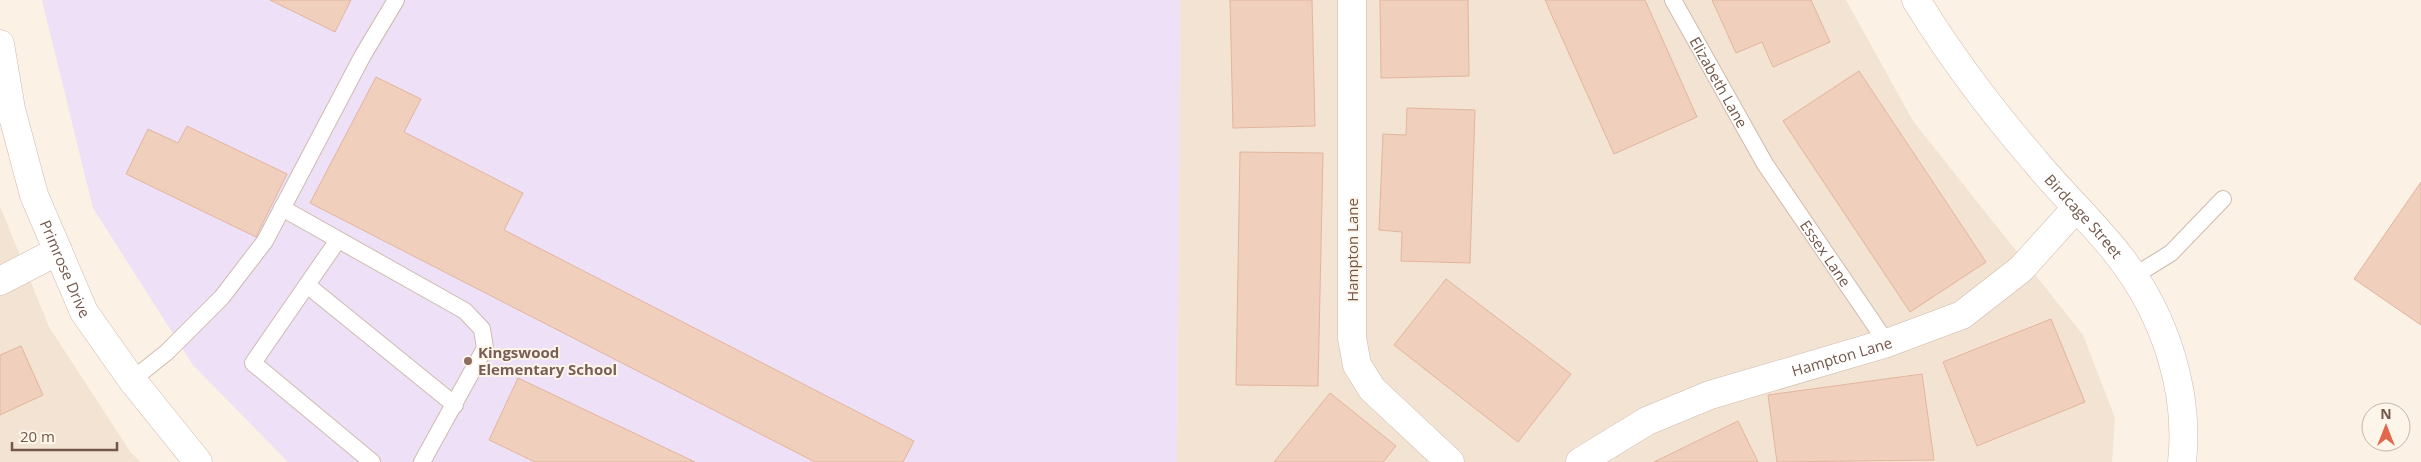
<svg xmlns="http://www.w3.org/2000/svg" width="2421" height="462" font-family="'Open Sans',sans-serif">
<rect width="100%" height="100%" fill="#fbf1e4"/>
<!-- residential -->
<g fill="#f3e3d2">
<path d="M1180,0h666l67,121 170,214 32,83 -3,44h-935z"/>
<path d="M0,206l49,121 82,126 10,9h-141z"/>
</g>
<!-- education -->
<path fill="#eee0f7" d="M42,0h1138l-3,462h-889l-95,-97 -100,-157z"/>
<!-- building -->
<g fill="#f0cfbc" stroke="#e2b59d">
<path d="M270,0h81l-16,32z"/>
<path d="M1230,0h82l3,126 -82,2z"/>
<path d="M1380,0h88l1,76 -88,2z"/>
<path d="M1545,0h100l52,117 -83,37z"/>
<path d="M1712,0h99l19,42 -57,25 -11,-25 -26,11z"/>
<path d="M1859,71l127,191 -76,50 -127,-191z"/>
<path d="M376,77l45,22 -17,33 119,61 -19,37 410,211 -11,21h-88l-505,-259z"/>
<path d="M1407,108l68,2 -5,153 -69,-2 1,-29 -23,-2 4,-96 23,1z"/>
<path d="M187,126l100,48 -31,63 -130,-63 22,-45 30,14z"/>
<path d="M1240,152l83,1 -5,233 -82,-1z"/>
<path d="M2421,182v143l-67,-46z"/>
<path d="M1446,279l125,95 -53,68 -124,-97z"/>
<path d="M2051,319l34,83 -108,44 -34,-84z"/>
<path d="M21,346l22,49 -43,20v-60z"/>
<path d="M1922,374l12,86 -157,2 -9,-67z"/>
<path d="M518,378l177,84h-160l-46,-22z"/>
<path d="M1330,393l66,53 -13,16h-109z"/>
<path d="M1738,421l20,41h-104z"/>
</g>
<g fill="none" stroke-linecap="round" stroke-linejoin="round">
<defs>
<g id="service">
<path id="s1" d="M1673,0l92,164 122,179"/>
<path d="M282,208l183,103 17,18 3,19 -63,114"/>
<path d="M338,240l-85,123 119,99"/>
<path d="M2134,276l37,-23 52,-54"/>
<path d="M307,285l148,120"/>
<path d="M132,380l35,-28 55,-55 43,-56 98,-186 33,-55"/>
</g>
<g id="minor">
<path d="M1352,0v338l5,27 15,24 78,73"/>
<path d="M0,281l58,-30"/>
<path id="s2" d="M1580,462l67,-41 63,-26 177,-52 75,-28 59,-46 55,-61"/>
</g>
<g id="tertiary">
<path id="s3" d="M1916,0c35,57 75,110 119,161 27,33 59,62 85,96 44,57 70,133 62,205"/>
<path id="s4" d="M0,44l11,65 23,86 50,117 48,68 66,82"/>
</g>
</defs>
<!-- service casing -->
<use href="#service" stroke="#cebbae" stroke-width="18"/>
<!-- minor casing -->
<use href="#minor" stroke="#cebbae" stroke-width="29"/>
<!-- tertiary casing -->
<use href="#tertiary" stroke="#cebbae" stroke-width="29"/>
<!-- service -->
<use href="#service" stroke="#fff" stroke-width="16"/>
<!-- minor -->
<use href="#minor" stroke="#fff" stroke-width="28"/>
<!-- tertiary -->
<use href="#tertiary" stroke="#fff" stroke-width="28"/>
</g>
<!-- markers -->
<circle fill="#8d6e63" stroke="#fef5ea" stroke-width="2" cx="468" cy="361" r="5"/>
<g text-anchor="middle" dominant-baseline="central" stroke-width="4" stroke-linejoin="round" paint-order="stroke">
<!-- street labels -->
<g font-size="15" fill="#73574a" stroke="#fef5ea">
<text stroke="none"><textPath href="#s1" startOffset="94">Elizabeth Lane</textPath></text>
<text stroke="none"><textPath href="#s3" startOffset="274">Birdcage Street</textPath></text>
<text transform="translate(1352 250) rotate(-90)">Hampton Lane</text>
<text stroke="none"><textPath href="#s1" startOffset="296">Essex Lane</textPath></text>
<text stroke="none"><textPath href="#s4" startOffset="235">Primrose Drive</textPath></text>
<text stroke="none"><textPath href="#s2" startOffset="284">Hampton Lane</textPath></text>
</g>
<!-- education labels -->
<g font-size="15" font-weight="bold" fill="#785e54" stroke="#fef5ea" text-anchor="start">
<text x="478" y="352">Kingswood<tspan x="478" dy="17">Elementary School</tspan></text>
</g>
</g>
<!-- north arrow -->
<g transform="translate(2386 427)"><circle r="24" fill="#fef5ea" stroke="#c6b6aa"/>
<path d="M0-4L9 19L0 12L-9 19Z" fill="#e1684d"/>
<text y="-8" font-size="14" font-weight="bold" text-anchor="middle" fill="#73574a">N</text>
</g>
<!-- scale -->
<path d="M12 442v8h105v-8" fill="none" stroke="#73574a" stroke-width="2.5"/>
<text x="20" y="442" font-size="15" fill="#73574a" stroke="#fef5ea" stroke-width="4" paint-order="stroke">20 m</text>
</svg>
